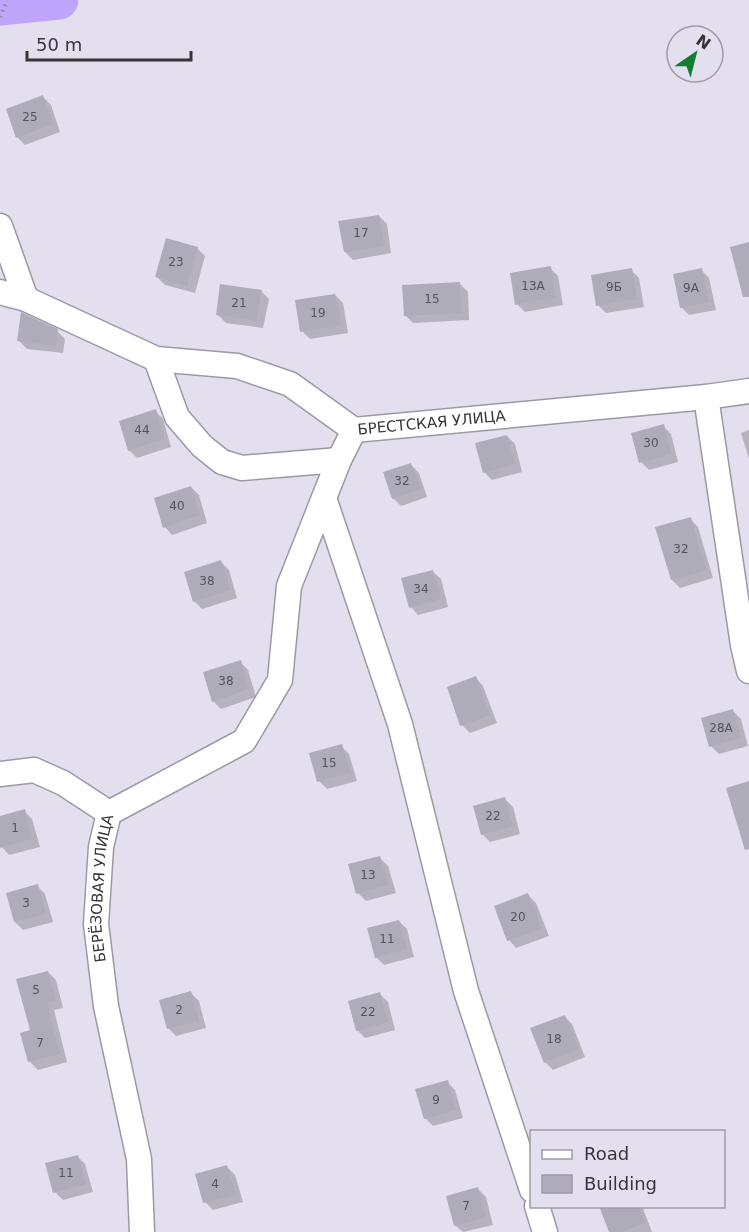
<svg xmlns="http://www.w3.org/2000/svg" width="749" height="1232" font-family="'DejaVu Sans',sans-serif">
<rect width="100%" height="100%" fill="#e3dfee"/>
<!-- shadow -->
<g fill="#0003">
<path d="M43,97l8,8 9,27 -35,13 -8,-8z"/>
<path d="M379,216l8,8 4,29 -38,7 -8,-8z"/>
<path d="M197,248l8,8 -10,37 -30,-8 -8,-8z"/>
<path d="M550,268l8,8 5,29 -38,7 -8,-8z"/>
<path d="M631,270l8,8 5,29 -38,6 -8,-8z"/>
<path d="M701,270l8,8 7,32 -27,5 -8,-8z"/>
<path d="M460,284l8,8 1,28 -56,3 -8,-8z"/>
<path d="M261,291l8,8 -6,29 -37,-5 -8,-8z"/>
<path d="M335,295l8,8 5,30 -38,6 -8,-8z"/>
<path d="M57,331l8,8 -2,14 -36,-4 -8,-8z"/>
<path d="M155,411l8,8 8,28 -34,11 -8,-8z"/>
<path d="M663,426l8,8 7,28 -29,8 -8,-8z"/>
<path d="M749,430v29l-8,-26z"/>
<path d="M507,436l8,8 7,28 -30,8 -8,-8z"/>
<path d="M411,465l8,8 8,24 -26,9 -8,-8z"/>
<path d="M191,487l8,8 8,28 -35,12 -7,-8z"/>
<path d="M690,519l8,8 15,51 -33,10 -8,-8 -15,-52z"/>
<path d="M221,562l8,8 8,28 -35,11 -8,-8z"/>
<path d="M433,572l8,7 7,28 -30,8 -7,-8z"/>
<path d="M240,662l8,8 8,27 -35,12 -8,-8z"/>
<path d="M476,678l7,8 14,37 -27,10 -8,-8z"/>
<path d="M733,711l8,8 7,27 -29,8 -8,-8z"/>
<path d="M341,746l8,8 8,27 -30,8 -8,-8z"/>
<path d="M505,799l8,8 7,27 -30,8 -8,-8z"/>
<path d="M24,811l8,8 8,28 -31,8 -7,-8 -2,-6v-23z"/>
<path d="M380,858l8,8 8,27 -30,8 -8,-8z"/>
<path d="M37,886l8,8 8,28 -30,8 -8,-8z"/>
<path d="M528,895l8,8 13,33 -33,12 -7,-8z"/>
<path d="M399,921l8,8 7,28 -30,8 -8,-8z"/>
<path d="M48,972l8,8 7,28 -9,2 13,52 -29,8 -8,-8 2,-31z"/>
<path d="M191,993l8,8 7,27 -30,8 -8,-8z"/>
<path d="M380,994l8,8 7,28 -30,8 -8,-8z"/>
<path d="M564,1016l8,8 13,33 -32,13 -8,-8z"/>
<path d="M447,1082l8,8 8,28 -30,8 -8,-8z"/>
<path d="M77,1156l8,8 8,28 -30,8 -8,-8z"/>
<path d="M227,1167l8,8 8,27 -30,8 -8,-8z"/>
<path d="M478,1189l8,8 7,28 -30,7 -8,-7z"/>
<path d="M600,1206h42l10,26h-42z"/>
</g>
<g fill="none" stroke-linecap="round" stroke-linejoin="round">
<!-- river -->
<path stroke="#c0a5fd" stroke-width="39" d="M0,6l59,-6"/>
</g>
<!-- building -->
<g fill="#afacba">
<path d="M43,95l10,29 -37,14 -10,-29z"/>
<path d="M379,215l5,31 -40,6 -6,-31z"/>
<path d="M166,238l32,9 -11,39 -32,-9z"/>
<path d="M749,242v55h-6l-13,-50z"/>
<path d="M551,266l5,32 -41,7 -5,-32z"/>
<path d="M632,268l5,31 -41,7 -5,-31z"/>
<path d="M702,268l7,34 -29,6 -7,-34z"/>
<path d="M460,282l2,31 -58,3 -2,-31z"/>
<path d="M220,284l42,6 -6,31 -40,-6z"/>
<path d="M335,294l6,31 -41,7 -5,-32z"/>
<path d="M21,312l37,17 -2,17 -39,-5z"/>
<path d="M156,409l8,30 -36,12 -9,-30z"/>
<path d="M664,424l7,30 -32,9 -8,-30z"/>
<path d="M507,435l8,29 -32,9 -8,-30z"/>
<path d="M411,463l10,26 -29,10 -9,-27z"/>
<path d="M191,486l9,29 -37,13 -9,-30z"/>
<path d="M691,517l15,53 -35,10 -16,-53z"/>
<path d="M221,560l9,30 -37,12 -9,-30z"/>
<path d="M433,570l8,29 -32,9 -8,-30z"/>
<path d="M241,660l8,29 -37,13 -9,-30z"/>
<path d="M476,676l14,39 -30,11 -13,-39z"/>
<path d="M733,709l8,29 -32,9 -8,-29z"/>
<path d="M342,744l8,29 -33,9 -8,-29z"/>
<path d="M749,781v68l-4,1 -19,-62z"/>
<path d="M505,797l8,29 -32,9 -8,-29z"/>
<path d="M25,809l7,30 -32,9v-32z"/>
<path d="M380,856l9,29 -33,9 -8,-30z"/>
<path d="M38,884l8,30 -32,8 -8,-29z"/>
<path d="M528,893l14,35 -35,13 -13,-35z"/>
<path d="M399,920l8,29 -32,9 -8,-30z"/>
<path d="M48,971l8,29 -9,3 13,51 -32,8 -8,-29 10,-3 -14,-51z"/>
<path d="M191,991l8,30 -32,8 -8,-29z"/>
<path d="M380,992l8,30 -32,9 -8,-30z"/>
<path d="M565,1015l13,34 -34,14 -14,-35z"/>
<path d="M448,1080l8,30 -32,9 -9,-30z"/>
<path d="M78,1155l8,29 -33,9 -8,-30z"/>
<path d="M227,1165l9,30 -33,8 -8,-29z"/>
<path d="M478,1187l8,30 -32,9 -8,-30z"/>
<path d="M599,1206h40l6,17 -23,9h-13z"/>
</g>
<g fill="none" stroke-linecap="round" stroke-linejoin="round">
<defs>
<g id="minor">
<path d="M0,226l26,73"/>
<path id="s1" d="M0,292l26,7 130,60 81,7 53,18 64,46 352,-33 43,-6"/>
<path d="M156,359l21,58 25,29 20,16 20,6 97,-8"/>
<path d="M706,397l37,248 6,26"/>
<path d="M324,498l76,226 66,267 66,199"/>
<path d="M0,774l34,-4 29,13 46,30"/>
<path d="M537,1206l8,26"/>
<path id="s2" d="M142,1232l-3,-73 -33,-153 -10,-82 5,-77 8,-34 135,-72 36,-61 9,-94 50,-126 15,-30"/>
</g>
</defs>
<!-- minor casing -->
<use href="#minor" stroke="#9c99a6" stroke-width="27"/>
<!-- path -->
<path stroke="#93909b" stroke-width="4" stroke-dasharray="1.5 4.5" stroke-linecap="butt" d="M0,17l7,-17"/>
<!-- minor -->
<use href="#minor" stroke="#fff" stroke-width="24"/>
</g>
<g text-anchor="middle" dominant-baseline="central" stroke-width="4.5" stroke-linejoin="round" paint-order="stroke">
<!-- number labels -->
<g font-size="12" fill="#54535b">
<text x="30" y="117">25</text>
<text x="361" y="233">17</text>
<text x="176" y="262">23</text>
<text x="533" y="286">13А</text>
<text x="614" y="287">9Б</text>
<text x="691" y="288">9А</text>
<text x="432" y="299">15</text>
<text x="239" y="303">21</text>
<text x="318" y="313">19</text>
<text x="142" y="430">44</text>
<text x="651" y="443">30</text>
<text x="402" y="481">32</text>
<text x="177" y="506">40</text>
<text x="681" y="549">32</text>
<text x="207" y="581">38</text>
<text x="421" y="589">34</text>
<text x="226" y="681">38</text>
<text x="721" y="728">28А</text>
<text x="329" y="763">15</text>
<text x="493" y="816">22</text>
<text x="15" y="828">1</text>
<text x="368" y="875">13</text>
<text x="26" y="903">3</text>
<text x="518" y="917">20</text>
<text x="387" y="939">11</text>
<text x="36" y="990">5</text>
<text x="179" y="1010">2</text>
<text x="368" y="1012">22</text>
<text x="554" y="1039">18</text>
<text x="40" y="1043">7</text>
<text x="436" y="1100">9</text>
<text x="66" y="1173">11</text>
<text x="215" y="1184">4</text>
<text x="466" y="1206">7</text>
</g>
<!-- street labels -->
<g font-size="15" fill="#36353b" stroke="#e3dfee">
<text stroke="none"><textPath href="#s1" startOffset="464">БРЕСТСКАЯ УЛИЦА</textPath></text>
<text stroke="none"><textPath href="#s2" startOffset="348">БЕРЁЗОВАЯ УЛИЦА</textPath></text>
</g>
</g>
<!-- legend -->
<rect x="530" y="1130" width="195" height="78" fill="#e3dfee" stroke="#9e9ba6" stroke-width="1.5"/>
<rect x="542" y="1150" width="30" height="9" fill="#ffffff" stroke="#9e9ba6" stroke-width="1.5"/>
<text x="584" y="1160" font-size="18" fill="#36353b">Road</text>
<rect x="542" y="1175" width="30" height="18" fill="#afacba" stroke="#9e9ba6" stroke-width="1.5"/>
<text x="584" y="1190" font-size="18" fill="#36353b">Building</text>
<!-- north arrow -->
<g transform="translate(695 54) rotate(35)"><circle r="28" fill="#e3dfee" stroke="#9e9ba6" stroke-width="1.5"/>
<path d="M0-4.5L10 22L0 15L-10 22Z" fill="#137d32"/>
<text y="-9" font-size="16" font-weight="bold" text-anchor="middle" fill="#36353b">N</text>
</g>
<!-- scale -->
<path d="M27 51v9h164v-9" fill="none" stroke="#36353b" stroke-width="3"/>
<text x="36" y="51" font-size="18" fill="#36353b" stroke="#e3dfee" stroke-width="4.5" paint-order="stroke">50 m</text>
</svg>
